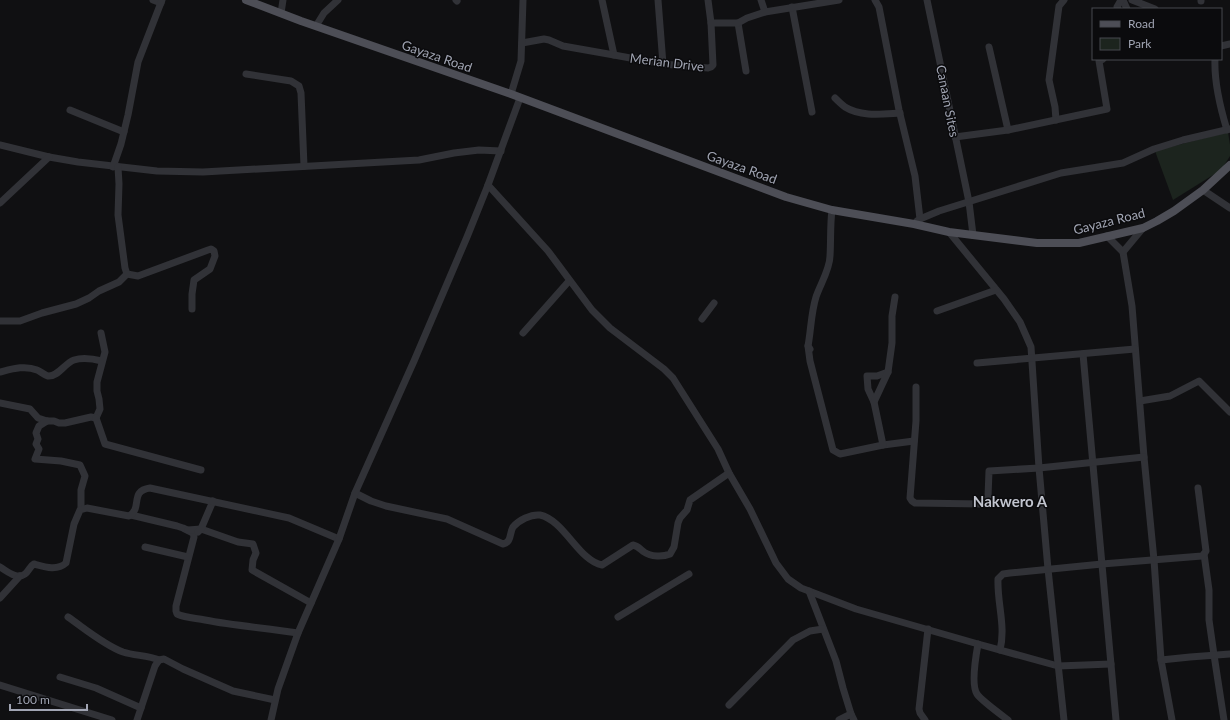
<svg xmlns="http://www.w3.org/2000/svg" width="1230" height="720" font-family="Lato,sans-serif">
<rect width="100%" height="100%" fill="#101012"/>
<!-- green -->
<path fill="#1c241e" d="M1228,132l2,13v11l-9,14 -48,30 -18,-49z"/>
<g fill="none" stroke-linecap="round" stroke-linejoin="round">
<!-- minor -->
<g stroke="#313237" stroke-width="7">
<path d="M153,0l8,3"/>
<path d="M456,0l1,1"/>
<path d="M602,0l12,55"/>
<path d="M658,0l5,64"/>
<path d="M708,0l3,23"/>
<path d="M761,0l4,12"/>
<path d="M875,0l4,7 20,103 16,66 5,43 -3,2"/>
<path d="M927,0l42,202 4,33"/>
<path d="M1123,0l4,9"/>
<path d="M1132,0l23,9"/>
<path d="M1201,0v1"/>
<path d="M792,7l20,105"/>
<path d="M1118,9l-1,-2 4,-7"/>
<path d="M281,13l2,-13"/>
<path d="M738,23l8,48"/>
<path d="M316,26l8,-13 14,-13"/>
<path d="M522,43l22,-4 5,1 14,6 51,9 49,9 45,4 3,-1 2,-2 -2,-42h27l9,-5 18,-6 74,-12"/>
<path d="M1221,46l9,-2"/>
<path d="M989,47l19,83"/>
<path d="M1215,59c-1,24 5,48 12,71"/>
<path d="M246,74l45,7 8,5 2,7 3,73"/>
<path d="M511,94l10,-33 2,-61"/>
<path d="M835,98c3,3 6,6 10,9 16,10 37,7 55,6"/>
<path d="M70,110l54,22"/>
<path d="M1056,120l-1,-13 -6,-27 10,-74 5,-6"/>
<path d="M955,137l53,-7 99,-21 -8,-48 4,-2"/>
<path d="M0,145l49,12 29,5 79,9 46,1 216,-12 35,-7 25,-3 22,1"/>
<path d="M113,167l8,-23 7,-29 10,-53 24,-62"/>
<path d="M118,167l1,17 -1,31 7,53 2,6 11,2 70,-26 3,-1 3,2 1,5 -5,13 -16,11 -2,14v15"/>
<path d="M488,185l60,66 44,59 18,18 54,41 9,9 45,71 11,24 21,36 26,54 12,16 13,9 55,21 122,35 80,22 53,-2"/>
<path d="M1203,190l27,18"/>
<path d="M0,203l49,-46"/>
<path d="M920,219l19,-8 122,-38 62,-10 31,-14 29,-9 47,-11"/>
<path d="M949,232l55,67 16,23 11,25 8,121 9,101 16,151"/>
<path d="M1107,236l16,16 9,54 12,151 10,103 7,100 11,60"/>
<path d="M1123,252l20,-24"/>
<path d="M937,311l59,-21"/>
<path d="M702,319l12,-16"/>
<path d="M0,321h20l22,-8 34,-9 13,-6 10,-7 20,-9 8,-8"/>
<path d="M523,333l46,-52"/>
<path d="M808,346l2,15 23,89 7,4 43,-9 31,-4"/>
<path d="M810,349l-2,-3c3,-16 3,-33 8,-49 4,-12 14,-28 14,-41 1,-15 0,-31 2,-46"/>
<path d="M1083,354l33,366"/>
<path d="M977,363l158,-14"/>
<path d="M0,372c12,-3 25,-7 37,-2 3,1 7,5 11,6 10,1 17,-13 26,-16 9,-3 20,-1 28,1"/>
<path d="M916,387v34l-6,77 2,3 3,2 67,1 4,-3 2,-4 1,-26 50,-3 105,-11"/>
<path d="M1140,401l30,-5 29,-15 31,31"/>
<path d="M874,402l-6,-13 -1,-13h10l11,-4"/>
<path d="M0,403l30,6 8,9 9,3h7l5,2h6l26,-6 5,1 4,-9 -1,-10 -2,-8v-9l8,-30 -4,-19"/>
<path d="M96,418l9,26 96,26"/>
<path d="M47,421l-8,5 -3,7 2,6 -2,5 3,5 -4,10 26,2 19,4 5,11 -4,14v19"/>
<path d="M883,445l-9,-43 14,-30 4,-29v-27l3,-19"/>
<path d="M1198,488l8,63 -2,3 5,36v30l5,35 10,65"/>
<path d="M355,493l16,8 15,5 61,13 56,25c9,-2 6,-10 10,-17 6,-7 18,-13 27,-12 24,5 39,46 62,50l31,-20c5,1 7,4 11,7 7,5 19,5 26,2l4,-7 4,-24 2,-5 7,-8 3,-10 39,-27"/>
<path d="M131,515l46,11 6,2 10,5 1,4 -18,69v5l1,3c9,4 18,4 28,6 31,6 62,8 93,13"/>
<path d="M188,530l13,-1 37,13 15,2 3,9 -3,7 -1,10 59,33"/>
<path d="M198,532l3,-3 12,-28"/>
<path d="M145,547l43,10"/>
<path d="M0,567c7,4 17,13 25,7 4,-3 5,-8 9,-10 11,3 23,7 32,-1l8,-39 6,-14 7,-2 42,8c14,-8 0,-25 21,-28l139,30 50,21"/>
<path d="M809,591l27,70 7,27 8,26 3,6"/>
<path d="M0,598l20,-22"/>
<path d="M68,617c16,11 36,28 55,35 12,4 25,3 36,8"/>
<path d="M618,617l71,-43"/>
<path d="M978,644c-2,11 -7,41 -1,50 4,6 23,20 31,26"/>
<path d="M1000,650c6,-24 -3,-47 -2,-71l5,-5 7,-1 92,-9 100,-8 2,-2"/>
<path d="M1161,660l29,-3 40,-3"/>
<path d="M60,677l36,11 45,20"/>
<path d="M0,685l112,35"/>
<path d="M729,705l64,-65 17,-9 13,-2"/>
<path d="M137,720l18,-54 4,-6 5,-1 19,10 50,22 42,9"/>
<path d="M271,720l7,-31 20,-56 41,-94 16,-46 59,-132 53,-124 21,-52 32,-87"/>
<path d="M839,720l12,-6"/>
<path d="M925,720l-5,-7 -1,-4 9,-80"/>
</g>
<!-- major -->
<path stroke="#4d4e56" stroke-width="8" d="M246,0l55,21 210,73 275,103 46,13 82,14 35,8 88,11h42l64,-15 14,-7 17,-10 29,-21 27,-25"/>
</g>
<g text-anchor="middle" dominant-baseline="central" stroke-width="3" stroke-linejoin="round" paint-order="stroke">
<!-- street labels -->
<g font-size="13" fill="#a1a5b3" stroke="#0b0b0d">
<text transform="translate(437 56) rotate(19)">Gayaza Road</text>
<text transform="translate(667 62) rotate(7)">Merian Drive</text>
<text transform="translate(948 101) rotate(79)">Canaan Sites</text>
<text transform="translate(742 167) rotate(20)">Gayaza Road</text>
<text transform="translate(1109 221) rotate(-14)">Gayaza Road</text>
</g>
<!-- quarter labels -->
<g font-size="15" font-weight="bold" fill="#c2c5cf" stroke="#0b0b0d">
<text x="1010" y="501">Nakwero A</text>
</g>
</g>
<!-- legend -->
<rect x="1092" y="8" width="130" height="52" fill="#0b0b0d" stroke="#47494f"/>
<rect x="1100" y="21" width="20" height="6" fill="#4d4e56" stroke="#47494f"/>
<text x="1128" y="28" font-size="12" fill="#a1a5b3">Road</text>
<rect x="1100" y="38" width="20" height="12" fill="#1c241e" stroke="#47494f"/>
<text x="1128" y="48" font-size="12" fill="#a1a5b3">Park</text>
<!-- scale -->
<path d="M10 704v6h77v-6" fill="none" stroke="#a1a5b3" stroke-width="2"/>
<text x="16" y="704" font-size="12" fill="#a1a5b3" stroke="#0b0b0d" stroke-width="3" paint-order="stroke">100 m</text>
</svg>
